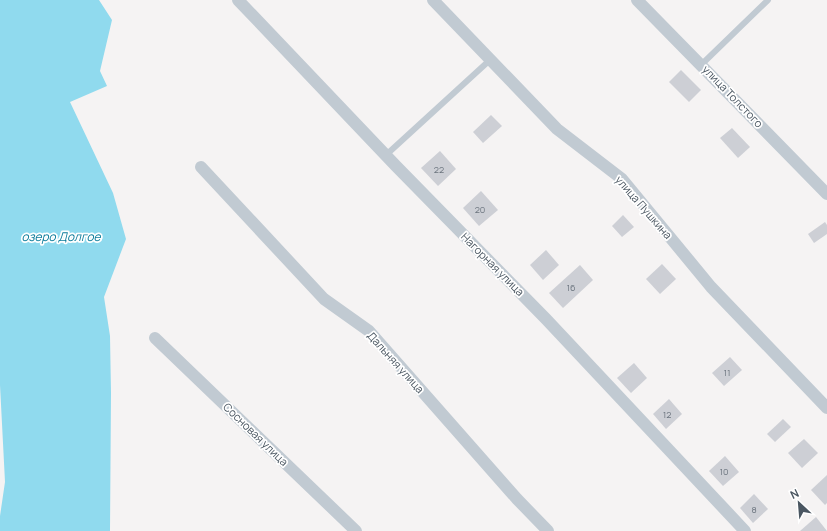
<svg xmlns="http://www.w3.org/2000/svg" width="827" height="531" font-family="Manrope,sans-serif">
<rect width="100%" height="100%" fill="#f5f3f3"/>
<!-- water -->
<path fill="#90daee" d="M0,0h99l13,20 -12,51 7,15 -37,16 43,91 13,46 -22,58 6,39 1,57 -1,138h-110v-15l5,-34 -5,-97z"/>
<!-- building -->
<g fill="#cdcfd5">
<path d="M681,70l20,20 -12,12 -20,-20z"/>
<path d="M491,115l11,11 -19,17 -10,-11z"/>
<path d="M732,128l18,19 -12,11 -18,-20z"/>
<path d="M440,151l16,18 -18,17 -17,-18z"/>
<path d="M481,191l17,19 -19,16 -16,-18z"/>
<path d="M623,215l11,12 -12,10 -10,-11z"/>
<path d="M825,222l2,3v9l-13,9 -6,-9z"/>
<path d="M546,250l13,15 -16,15 -13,-15z"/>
<path d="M662,264l14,15 -16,15 -14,-15z"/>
<path d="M580,265l13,15 -30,28 -14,-15z"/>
<path d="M730,357l12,13 -18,16 -12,-13z"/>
<path d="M634,363l13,15 -16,15 -14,-15z"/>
<path d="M669,399l13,15 -16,15 -13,-15z"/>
<path d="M783,419l8,8 -16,15 -8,-8z"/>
<path d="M804,439l14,14 -16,15 -14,-15z"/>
<path d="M725,456l14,16 -16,14 -14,-15z"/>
<path d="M827,475v28l-2,2 -14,-15z"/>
<path d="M754,494l14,15 -15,14 -13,-15z"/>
<path d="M816,517l11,14h-27z"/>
</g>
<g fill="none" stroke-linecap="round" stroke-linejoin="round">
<!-- lane -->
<g stroke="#c1cad2" stroke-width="6">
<path d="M702,64l66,-64"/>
<path d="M386,155l105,-96"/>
</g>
<!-- street -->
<g stroke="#c1cad2" stroke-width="12">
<path d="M238,0l158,166 150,153 199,212"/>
<path d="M433,0l124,129 65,50 89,108 116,121"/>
<path d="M637,0l190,194"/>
<path d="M201,167l123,132 45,32 148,168 31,32"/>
<path d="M155,338l201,193"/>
</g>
</g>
<g text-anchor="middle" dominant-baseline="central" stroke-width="3.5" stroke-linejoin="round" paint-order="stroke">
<!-- number labels -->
<g font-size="9" fill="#6b747e">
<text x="439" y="169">22</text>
<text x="480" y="209">20</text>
<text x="571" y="287">16</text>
<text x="727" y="372">11</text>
<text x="667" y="414">12</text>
<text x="724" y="471">10</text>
<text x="754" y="509">8</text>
</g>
<!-- street labels -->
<g font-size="11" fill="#4a5661" stroke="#fff">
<text transform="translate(733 96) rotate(46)">улица Толстого</text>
<text transform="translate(644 207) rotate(49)">улица Пушкина</text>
<text transform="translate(493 264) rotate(45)">Нагорная улица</text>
<text transform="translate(396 362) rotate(48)">Дальняя улица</text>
<text transform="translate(256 434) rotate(44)">Сосновая улица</text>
</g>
<!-- water labels -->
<g font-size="12" font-style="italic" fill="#0c7c9b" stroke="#fff">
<text x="61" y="236">озеро Долгое</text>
</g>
</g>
<!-- north arrow -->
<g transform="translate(799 503) rotate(334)" stroke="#ffffff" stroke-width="3" paint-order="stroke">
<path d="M0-3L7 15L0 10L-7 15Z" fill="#4a5661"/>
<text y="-6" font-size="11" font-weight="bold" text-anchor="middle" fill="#4a5661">N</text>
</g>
</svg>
